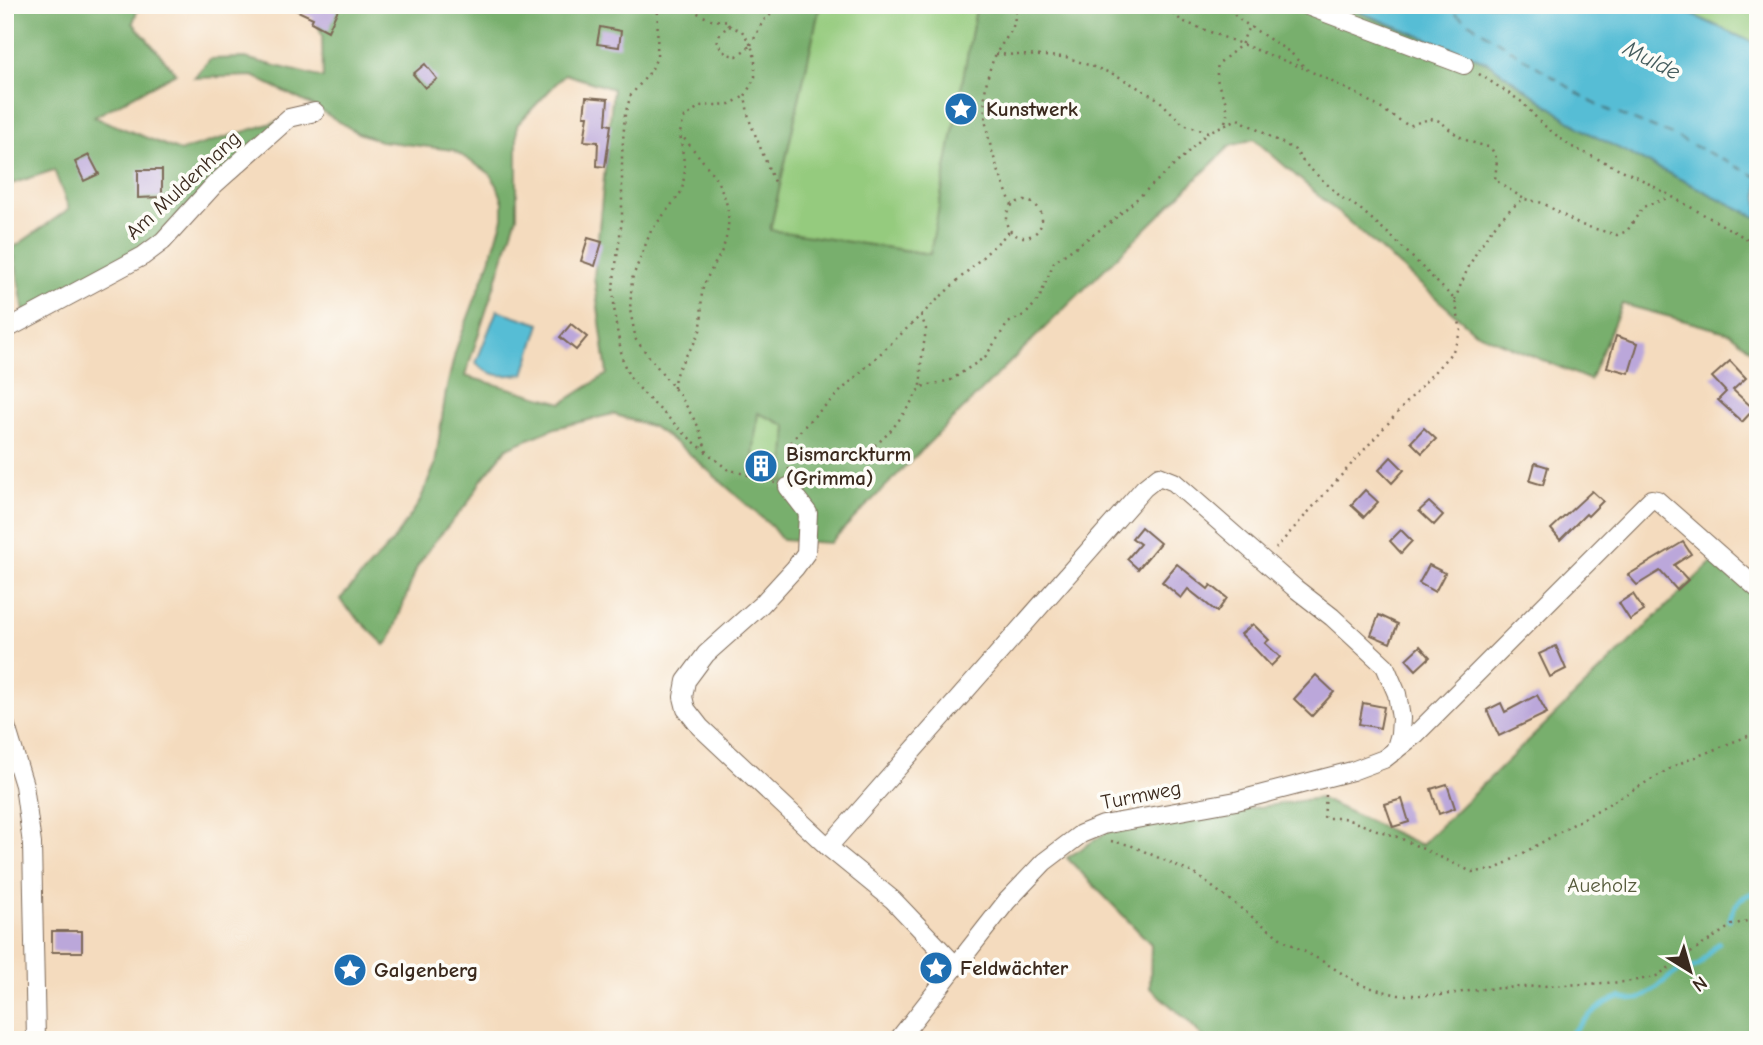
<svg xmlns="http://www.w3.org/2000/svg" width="1763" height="1045" font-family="'Comic Neue',sans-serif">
<rect width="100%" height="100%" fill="#fdfcf7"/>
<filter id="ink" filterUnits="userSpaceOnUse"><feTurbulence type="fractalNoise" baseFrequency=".0143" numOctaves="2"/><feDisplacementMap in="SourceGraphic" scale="14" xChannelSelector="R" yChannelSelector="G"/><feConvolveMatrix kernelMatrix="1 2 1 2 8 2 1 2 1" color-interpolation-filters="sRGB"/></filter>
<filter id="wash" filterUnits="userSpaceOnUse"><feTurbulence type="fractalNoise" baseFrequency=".00686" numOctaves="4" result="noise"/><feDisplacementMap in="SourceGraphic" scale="28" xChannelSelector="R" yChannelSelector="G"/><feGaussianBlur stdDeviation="1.57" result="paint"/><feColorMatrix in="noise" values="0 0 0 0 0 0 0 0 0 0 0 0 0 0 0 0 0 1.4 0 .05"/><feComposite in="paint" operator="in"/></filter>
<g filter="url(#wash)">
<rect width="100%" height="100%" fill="#f4dbbe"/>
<!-- green -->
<g fill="#95cb7e" stroke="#687a4e" stroke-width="2">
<path d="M820,5l156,4 -45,245 -161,-23z"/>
<path d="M1671,5h87v40z"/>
<path d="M758,412l29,14 -3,56 -33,-8z"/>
</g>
<!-- forest -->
<g fill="#78af6d" stroke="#5a6c46" stroke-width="2" fill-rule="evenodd">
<path d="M5,5h134l-6,18 43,50 -82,44 86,34 109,-33 -126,123 -138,77 -12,-70 56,-39 -15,-39 -49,16z"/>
<path d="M309,5h511l-50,225 160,24 46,-245 -107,-4h411l78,7 129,50 99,70 172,86v137l-28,-22 -108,-29 -32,76 -115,-48 -221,-193 -24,7c-134,132 -269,262 -400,397l-48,-3 -11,-14 -87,-77 -31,-22 -40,-13 -58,14 -48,20 -25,31 -14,24 -34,39 -17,25 -27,73 -5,5 -41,-40 -4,-6 52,-57 27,-39 16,-38 11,-74 10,-42 34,-89 13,-42v-16l-6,-17 -8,-12 -36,-23 -72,-9 -23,-8 -45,-27 -60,-30 -59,2 16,-19 35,-1 78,20 -1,-43zM565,74l48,15 -19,188 13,97 -45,29 -97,-27 52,-160v-91zM758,413l29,13 -3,56 -33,-8z"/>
<path d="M1715,559l43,38v443h-552l-20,-21 -36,-31 1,-44 -84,-86 45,-29 207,-31 102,47z"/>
</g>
<!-- water -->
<g fill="#57bdd5" stroke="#49747a" stroke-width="2">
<path d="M1341,5h330l87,40v173l-172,-86 -99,-70z"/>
<path d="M497,310l43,14 -16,50c-21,2 -32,4 -48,-11z"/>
</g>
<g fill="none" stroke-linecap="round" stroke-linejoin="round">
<!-- stream -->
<g stroke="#57bdd5" stroke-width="4.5">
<path d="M1729,920c4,-13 10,-23 24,-27l5,3"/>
<path d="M1564,1040c17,-16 33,-36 56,-43 23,11 36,-12 54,-23 8,-5 19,-4 26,-10 7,-7 11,-15 19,-21"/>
</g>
<!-- ferry -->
<path stroke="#455d5e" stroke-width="2" stroke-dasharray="9 7" stroke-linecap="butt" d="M1442,5l156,101 74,29 86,42"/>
</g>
<g id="blocks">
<!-- building -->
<g fill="#bba7da">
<path d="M285,5h55l-12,26 -17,-9 2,-4z"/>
<path d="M600,27l21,4 -2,16 -22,-3z"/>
<path d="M425,64l12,15 -12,9 -12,-14z"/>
<path d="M586,97l22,2 -2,25 5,1 -6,42 -8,-1 1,-24 -14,-1 4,-25h-4z"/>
<path d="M89,155l10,19 -15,7 -9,-19z"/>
<path d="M138,170h24v27l-24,1z"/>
<path d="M588,238l14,4 -7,24 -14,-5z"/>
<path d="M571,324l16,13 -11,13 -16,-13z"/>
<path d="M1616,336l22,7 -9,30 -22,-6z"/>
<path d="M1730,361l16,17 -13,12 21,19 -12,13 -24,-22 8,-8 -14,-15z"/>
<path d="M1424,428l12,11 -14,14 -11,-11z"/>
<path d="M1391,457l13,13 -12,13 -13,-13z"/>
<path d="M1535,463l13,4 -5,18 -13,-4z"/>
<path d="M1365,490l13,12 -14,15 -13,-12z"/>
<path d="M1592,491l11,10 -15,15 -2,-2 -26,26 -9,-11z"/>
<path d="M1429,502l14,13 -9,10 -15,-14z"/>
<path d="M1141,527l19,16 -22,26 -11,-10 13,-15 -8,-6z"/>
<path d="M1401,530l11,11 -11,12 -11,-12z"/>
<path d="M1683,542l8,12 -17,11 14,15 -11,10 -17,-19 -23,14 -9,-10z"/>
<path d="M1177,564l31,25 3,-4 16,13 -10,14 -29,-23 -7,9 -19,-16z"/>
<path d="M1429,565l16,8 -10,19 -16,-9z"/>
<path d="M1633,594l11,17 -14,9 -11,-17z"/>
<path d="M1379,615l19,9 -8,19 -19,-8z"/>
<path d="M1253,624l16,16 -4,3 15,14 -9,9 -30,-32z"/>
<path d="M1420,646l10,11 -14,13 -10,-11z"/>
<path d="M1556,646l10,23 -16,8 -11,-23z"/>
<path d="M1316,675l18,17 -22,24 -18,-17z"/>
<path d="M1537,695l10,18 -48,23 -12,-26 14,-7 4,9z"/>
<path d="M1363,703l21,4 -4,21 -21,-4z"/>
<path d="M1447,784l8,24 -16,6 -8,-25z"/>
<path d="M1402,799l7,23 -16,5 -8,-23z"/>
<rect x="52" y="931" width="30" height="21"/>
</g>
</g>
</g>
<g filter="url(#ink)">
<use href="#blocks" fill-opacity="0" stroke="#7c6856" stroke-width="2"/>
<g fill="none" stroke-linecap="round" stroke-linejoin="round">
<defs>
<g id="minor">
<path d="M1305,5l159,60"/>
<path d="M5,330l138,-74 20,-15 52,-57 74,-66 26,-6"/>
<path d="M788,487l20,26 -2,40 -11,15 -33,36 -56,50 -20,27 -3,16 3,12 14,18 128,120 65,53 63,66"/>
<path d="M5,723l19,62 8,59 4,196"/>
<path d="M828,847l316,-359 15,-12 15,6 122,107 36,28 53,49 12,28 4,24 -1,16 -5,17"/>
<path d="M898,1040l109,-139 37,-39 37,-28 22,-9 133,-24 116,-30 32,-12 32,-25 235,-235 6,1 101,89"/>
</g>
</defs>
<!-- minor casing -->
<use href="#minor" stroke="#7c6856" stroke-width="20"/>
<!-- path -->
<g stroke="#7c6856" stroke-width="2.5" stroke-dasharray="2 5" stroke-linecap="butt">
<path d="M658,5l-1,52 -6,14 -20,24 -6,19 -3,41v65l-9,67 2,32 8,43 6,14 17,20 42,41 39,32 48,14"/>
<path d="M686,5c12,9 26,18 41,15l2,6 -9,7 -3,10 9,11 11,2 14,-11 4,13v19l-10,19 4,23 25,63"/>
<path d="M1162,5l20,16 121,47"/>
<path d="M1224,5l16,15 51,33 15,16 53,26 50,31c36,-15 27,-2 55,13 8,4 18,6 27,9l6,11 -2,21 29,19"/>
<path d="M729,26l13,5 9,14"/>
<path d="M751,45l12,-24 19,-16"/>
<path d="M996,54l70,3 50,18 42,24 25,25 25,8 30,-13 57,31 9,13 38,35 17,10 31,27 65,65 6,31 -8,20 -177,197"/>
<path d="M1479,74l43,28 19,21 29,23 67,31 121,68"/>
<path d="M1225,122c9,-24 -13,-29 -7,-58l23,-19 8,-19"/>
<circle cx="1024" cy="219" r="18"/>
<path d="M1012,205c-20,-48 -41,-100 -16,-151 4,-8 10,-15 15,-23 4,-7 4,-17 6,-26"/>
<path d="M1455,300c13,-37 35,-79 69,-101l19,4 35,21 39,11 10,-4 16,-24 27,-10"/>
<path d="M921,315l5,14 -5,35v23"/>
<path d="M674,388c-1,-20 16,-35 24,-52 7,-14 1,-33 5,-48 5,-16 16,-28 21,-43 16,-48 -15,-76 -42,-109"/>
<path d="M707,452l-9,-26 -17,-29 -45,-57 -6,-30 2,-31 19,-48 31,-40 3,-21 -5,-37 4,-15 16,-12 30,-2 15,-8"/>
<path d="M822,463c55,-4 72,-34 99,-76l30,-7 34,-23 23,-34 18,-9 13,-15 15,-37 57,-40 68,-61 29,-29"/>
<path d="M789,470l1,-27 19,-22 201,-190"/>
<path d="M1326,795l-2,23h19l57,20 72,34 22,-2 184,-106 80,-32"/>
<path d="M1111,841l19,4 65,29 88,66 39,21 39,24 37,10h44l41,-6 142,-7 30,-5 77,-52 26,-7"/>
</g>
<!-- minor -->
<use href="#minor" stroke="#fff" stroke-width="18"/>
</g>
</g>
<!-- icons -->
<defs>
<symbol id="sight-disc" viewBox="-11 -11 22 22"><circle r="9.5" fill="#1f6fb2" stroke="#fdfcf7"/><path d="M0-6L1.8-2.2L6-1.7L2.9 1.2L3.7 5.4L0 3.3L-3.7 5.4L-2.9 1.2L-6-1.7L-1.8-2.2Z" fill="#fff"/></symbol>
<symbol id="building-disc" viewBox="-11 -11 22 22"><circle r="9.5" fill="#1f6fb2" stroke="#fdfcf7"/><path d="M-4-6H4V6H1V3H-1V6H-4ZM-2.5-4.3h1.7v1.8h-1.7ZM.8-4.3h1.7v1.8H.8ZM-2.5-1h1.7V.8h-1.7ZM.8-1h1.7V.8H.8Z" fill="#fff"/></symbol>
</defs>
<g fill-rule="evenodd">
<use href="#sight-disc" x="942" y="90" width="38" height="38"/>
<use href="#building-disc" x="742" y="447" width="38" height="38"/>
<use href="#sight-disc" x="917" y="949" width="38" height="38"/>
<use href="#sight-disc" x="331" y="951" width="38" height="38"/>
</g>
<g text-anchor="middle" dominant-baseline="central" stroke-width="7" stroke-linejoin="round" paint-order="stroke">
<!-- poi labels -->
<g font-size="21" font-weight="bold" fill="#3b2a1e" stroke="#fdfcf7" text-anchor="start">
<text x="986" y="109">Kunstwerk</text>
<text x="786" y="454">Bismarckturm<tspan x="786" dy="24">(Grimma)</tspan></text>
<text x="960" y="968">Feldwächter</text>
<text x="374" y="970">Galgenberg</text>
</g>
<!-- street labels -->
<g font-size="21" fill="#3b2a1e" stroke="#fdfcf7">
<text transform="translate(183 185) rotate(-43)">Am Muldenhang</text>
<text transform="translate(1141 795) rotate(-11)">Turmweg</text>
</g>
<!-- park labels -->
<g font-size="21" fill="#565a3b" stroke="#fdfcf7">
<text x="1602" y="885">Aueholz</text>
</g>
<!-- water labels -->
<g font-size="23" font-style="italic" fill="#455d5e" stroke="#fdfcf7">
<text transform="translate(1652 60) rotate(27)">Mulde</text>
</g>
</g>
<!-- margin -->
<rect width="1763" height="1045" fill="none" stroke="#fdfcf7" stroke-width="28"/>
<!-- north arrow -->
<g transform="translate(1690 971) rotate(143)" stroke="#fdfcf7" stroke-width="5" paint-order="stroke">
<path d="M0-5L12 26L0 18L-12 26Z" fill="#3b2a1e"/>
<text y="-10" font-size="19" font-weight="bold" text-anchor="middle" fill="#3b2a1e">N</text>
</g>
</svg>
